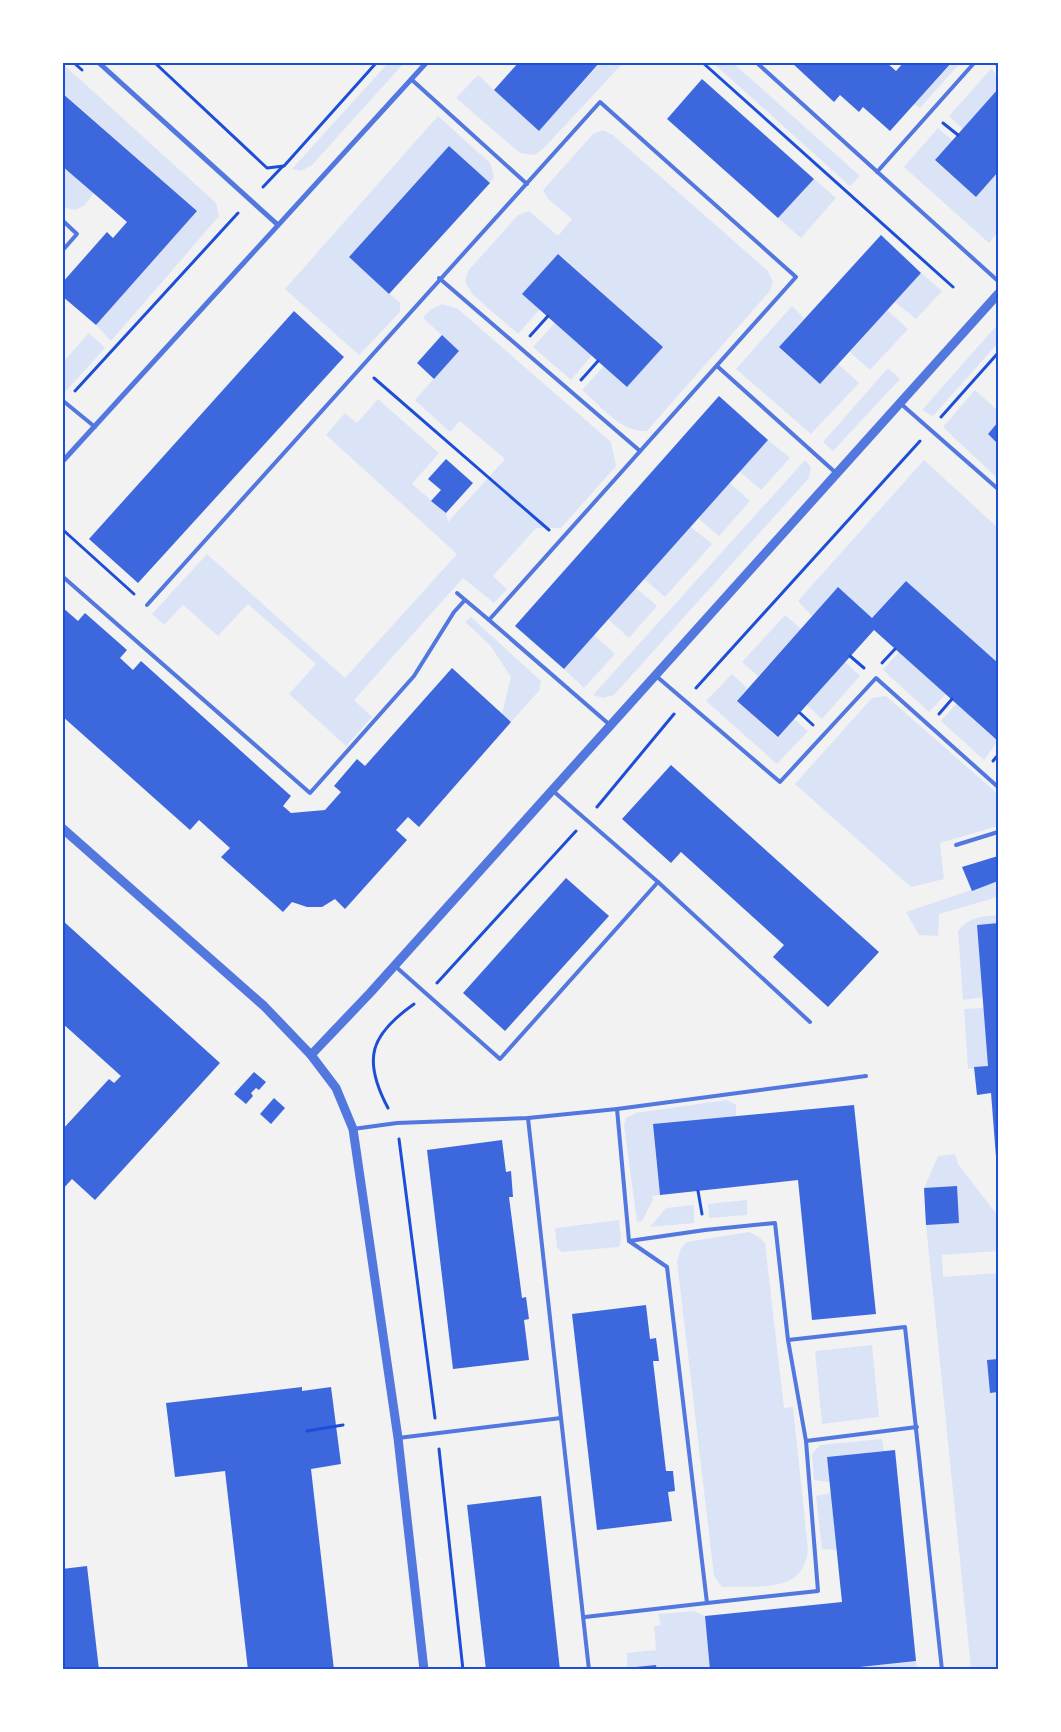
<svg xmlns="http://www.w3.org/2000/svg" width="1061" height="1732" font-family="'DM Sans',sans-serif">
<rect width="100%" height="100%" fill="#f2f2f2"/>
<!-- green -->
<g fill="#dbe4f7">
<path d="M389,62l15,1 -92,102 -11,6 -9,-2z"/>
<path d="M600,63h23l-79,85 -9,7 -15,-2 -64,-55 22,-23 61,56z"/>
<path d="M713,63h20l127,113 -10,10z"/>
<path d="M952,63h8l-40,45 -6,-4z"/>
<path d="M63,64l153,139 3,13 -108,125 -15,-16 101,-114 -134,-118z"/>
<path d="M991,69l7,7v13l-35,40 -14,-13z"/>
<path d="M438,116l52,47 4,14 -4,6 -41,-37 -100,111 51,46v9l-41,43 -74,-66z"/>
<path d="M938,128l15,13 -18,20 41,36 22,-25v60l-9,11 -85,-76z"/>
<path d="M603,130l10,5 155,136 5,11 -3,9 -123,140c-26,2 -46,-25 -65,-41l22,-24 23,21 36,-40 -104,-93 -19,55 -22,25 -45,-39 -8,-13 3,-11 50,-56 11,-4 29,25 14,-17 -24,-20 -5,-9 50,-56z"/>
<path d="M62,166l32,27 -10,13 -9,4 -12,-3z"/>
<path d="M814,179l22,19 -35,40 -23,-20z"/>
<path d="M921,273l21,18 -26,28 -21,-17z"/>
<path d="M442,304l16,5 153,133 5,24 -55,62h-25l-43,48 14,13 -13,14 -31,-25 -109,122 18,17 -26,29 -57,-52 27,-30 -68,-60 -30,32 -35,-31 -19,20 -12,-11 55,-60 138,124 112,-124 -131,-119 19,-22 12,10 21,-24 61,54 -27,31 34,29 2,9 57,-63 -45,-38 -10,11 -35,-32 44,-49 -36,-33 7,-8z"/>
<path d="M792,306l12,12 -25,29 59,17 21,19 -48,51 -75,-65z"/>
<path d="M887,310l21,19 -38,41 -20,-18z"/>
<path d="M555,323l37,32 -21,25 -38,-33z"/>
<path d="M998,324v19l-65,73 -11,-6z"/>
<path d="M89,333l16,15 -40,44 -2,-3v-27z"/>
<path d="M888,368l12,11 -67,72 -10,-9z"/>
<path d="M975,390l23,21v11l-10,12 10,10v35l-55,-52z"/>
<path d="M768,440l22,18 -29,32 -21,-18z"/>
<path d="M805,460l6,7 -2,11 -195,217 -11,3 -10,-3z"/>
<path d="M924,460l74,68v135l-92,-82 -34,37 -34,-31 -26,29 -14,-15z"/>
<path d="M730,483l20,18 -31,35 -21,-18z"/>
<path d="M691,527l21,17 -47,53 -21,-18z"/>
<path d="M636,588l21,18 -28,32 -21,-19z"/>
<path d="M785,615l16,14 -43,47 -16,-14z"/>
<path d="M471,617l70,64 -2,10 -28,31 -9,-8 9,-37 -21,-32 -25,-23z"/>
<path d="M594,635l21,19 -31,34 -20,-19z"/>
<path d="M899,652l47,42 -17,18 -46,-42z"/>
<path d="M845,662l15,14 -38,43 -15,-14z"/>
<path d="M732,674l15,14 -10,13 40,36 17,-18 14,12 -31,33 -71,-63z"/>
<path d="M886,696l112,98v32l-58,17 4,36 -33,8 -116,-103 77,-86z"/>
<path d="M957,703l41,38 -14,19 -43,-39z"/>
<path d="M998,881v16l-59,17 -1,22 -19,-1 -13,-23z"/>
<path d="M998,915v8l-21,2 6,72 -20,3 -5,-69c11,-14 24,-15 40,-16z"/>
<path d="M984,1008l4,58 -20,3 -4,-60z"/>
<path d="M727,1100l9,5v11l-83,9 7,70 -8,1 1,4 -11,21 -5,1 -13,-97 2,-7 10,-5z"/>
<path d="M955,1154l3,10 40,52v35l-56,4 1,22 55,-4v396h-27l-45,-444 -2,-37 14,-32z"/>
<path d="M747,1200v15l-38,3 -1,-14z"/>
<path d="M694,1205v18l-44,4 16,-19z"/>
<path d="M619,1220l2,20 -2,7 -57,5 -5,-4 -2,-20z"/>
<path d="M749,1232l10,5 6,6 19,165 9,-1 15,142c-4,46 -50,36 -86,38l-8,-11 -37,-315 4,-13 6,-6z"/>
<path d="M872,1345l7,72 -57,7 -7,-73z"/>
<path d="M882,1439l2,12 -57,6 3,25 -16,-2 -2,-26 8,-9z"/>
<path d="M831,1493l6,57 -15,-1 -6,-53z"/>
<path d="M694,1611l11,5 5,53h-53l-1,-4 -29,3v-15l29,-3 -2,-24 7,-1 -3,-11z"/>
<path d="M916,1661l1,8 -85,1z"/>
</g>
<!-- building -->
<g fill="#3d67dc">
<path d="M519,62h81l-61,69 -45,-41z"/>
<path d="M791,62h95l10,9 8,-9h48l-62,69 -27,-24 -4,5 -19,-17 -6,7z"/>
<path d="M702,79l112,100 -36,39 -111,-99z"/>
<path d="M998,89v83l-22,25 -41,-37z"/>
<path d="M62,93l135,118 -101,114 -34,-29v-13l45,-51 6,6 14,-16 -65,-56z"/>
<path d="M449,146l41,37 -101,111 -40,-37z"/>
<path d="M881,235l40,38 -101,111 -41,-37z"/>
<path d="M558,254l105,93 -36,40 -105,-93z"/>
<path d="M294,311l50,46 -206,226 -49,-44z"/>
<path d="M442,335l17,16 -25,28 -17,-16z"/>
<path d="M719,396l49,44 -204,229 -49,-43z"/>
<path d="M998,422v22l-10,-10z"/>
<path d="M446,459l27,24 -27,30 -15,-12 10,-11 -13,-11z"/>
<path d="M906,581l92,82v78l-124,-111 -96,107 -41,-36 101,-114 34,31z"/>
<path d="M62,607l16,14 7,-8 42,37 -7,8 13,12 8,-9 150,135 -8,10 8,7 34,-3 16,-18 -7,-6 23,-27 8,7 87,-98 59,54 -92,105 -11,-10 -12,13 11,10 -62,69 -10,-10 -13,8h-15l-15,-5 -9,10 -62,-55 9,-9 -31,-28 -9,10 -128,-114z"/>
<path d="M671,765l208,187 -51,55 -55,-50 11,-12 -103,-93 -10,11 -49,-44z"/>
<path d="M998,856v25l-26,10 -10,-24z"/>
<path d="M566,878l43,38 -104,115 -42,-38z"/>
<path d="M62,920l158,143 -125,137 -23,-21 -10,11v-60l47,-51 5,4 7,-7 -59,-53z"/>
<path d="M998,923v234h-2l-5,-64 -14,2 -3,-28 14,-1 -11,-141z"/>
<path d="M254,1072l12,10 -7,8 -3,-2 -5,5 2,3 -7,8 -12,-10z"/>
<path d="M274,1098l11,10 -14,16 -11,-10z"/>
<path d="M854,1105l22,209 -64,6 -14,-140 -138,15 -7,-71z"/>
<path d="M502,1140l4,32 5,-1 2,26h-4l13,101 4,-1 3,22 -5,1 5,40 -76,9 -26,-219z"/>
<path d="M957,1186l2,37 -33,2 -2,-37z"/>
<path d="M646,1305l4,34 6,-1 3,23h-6l13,110h7l2,20 -7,1 4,29 -75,9 -25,-216z"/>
<path d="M998,1359v33l-8,1 -3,-33z"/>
<path d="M302,1387v4l29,-4 10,77 -30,5 23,201h-86l-23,-199 -50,6 -9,-74z"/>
<path d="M895,1450l21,211 -84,9h-122l-5,-54 137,-14 -15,-145z"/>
<path d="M541,1496l19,174h-74l-19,-165z"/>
<path d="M87,1566l12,104h-37v-101z"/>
<path d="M656,1665l1,5h-32v-2z"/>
</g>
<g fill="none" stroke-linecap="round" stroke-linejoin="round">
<!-- path -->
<g stroke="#1d4ed8" stroke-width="3">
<path d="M73,62l9,8"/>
<path d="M154,62l113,106 17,-2 93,-104"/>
<path d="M702,62l251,225"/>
<path d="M995,62l3,4"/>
<path d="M943,123l15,12"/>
<path d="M263,187l20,-21"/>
<path d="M530,336l18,-20"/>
<path d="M374,378l175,152"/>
<path d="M581,380l17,-19"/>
<path d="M75,391l163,-178"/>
<path d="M941,417l57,-64"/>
<path d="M62,529l72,65"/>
<path d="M850,656l14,12"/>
<path d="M882,663l13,-14"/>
<path d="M696,688l224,-247"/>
<path d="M800,713l13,12"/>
<path d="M939,714l13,-15"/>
<path d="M993,761l5,-6"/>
<path d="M597,807l77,-93"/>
<path d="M437,983l139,-152"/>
<path d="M388,1108c-26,-49 -18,-73 26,-104"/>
<path d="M399,1139l36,279"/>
<path d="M698,1191l4,23"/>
<path d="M307,1431l36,-6"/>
<path d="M439,1449l24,221"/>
</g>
<!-- service -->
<g stroke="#5277de" stroke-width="4">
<path d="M756,62l242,219"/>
<path d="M411,79l116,105"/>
<path d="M877,172l98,-110"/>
<path d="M62,220l15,14 -15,17"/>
<path d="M439,278l201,173"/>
<path d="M717,366l119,107"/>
<path d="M62,400l33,27"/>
<path d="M900,403l98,86"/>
<path d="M62,576l248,217 104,-117 40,-64 11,-12"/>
<path d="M457,593l32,27"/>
<path d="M147,605l453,-503 196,175 -307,343 121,105"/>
<path d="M655,675l125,107 96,-104 122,109"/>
<path d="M552,790l106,92 152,140"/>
<path d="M956,845l42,-13"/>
<path d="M395,966l105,93 158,-177"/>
<path d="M353,1129l44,-6 131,-5 89,-9"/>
<path d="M629,1241l76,-11 70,-7 13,117 18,101 12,150 -111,12"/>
<path d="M788,1340l117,-13 37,343"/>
<path d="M561,1418l28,252"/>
<path d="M398,1438l163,-20 -33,-300"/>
<path d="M806,1441l111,-14"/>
<path d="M585,1617l122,-14 -40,-336 -38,-26 -12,-132 249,-33"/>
</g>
<!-- minor -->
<g stroke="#5277de" stroke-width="5">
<path d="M98,62l180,163"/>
<path d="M62,462l365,-400"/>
</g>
<!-- tertiary -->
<g stroke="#5277de" stroke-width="9">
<path d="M62,828l202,178 47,49 25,33 17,41 45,309 26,232"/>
<path d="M311,1055l59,-62 628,-699"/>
</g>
</g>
<!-- border -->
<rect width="1061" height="1732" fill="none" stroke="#ffffff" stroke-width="128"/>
<rect x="64" y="64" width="933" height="1604" fill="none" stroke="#1d4ed8" stroke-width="2"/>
</svg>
